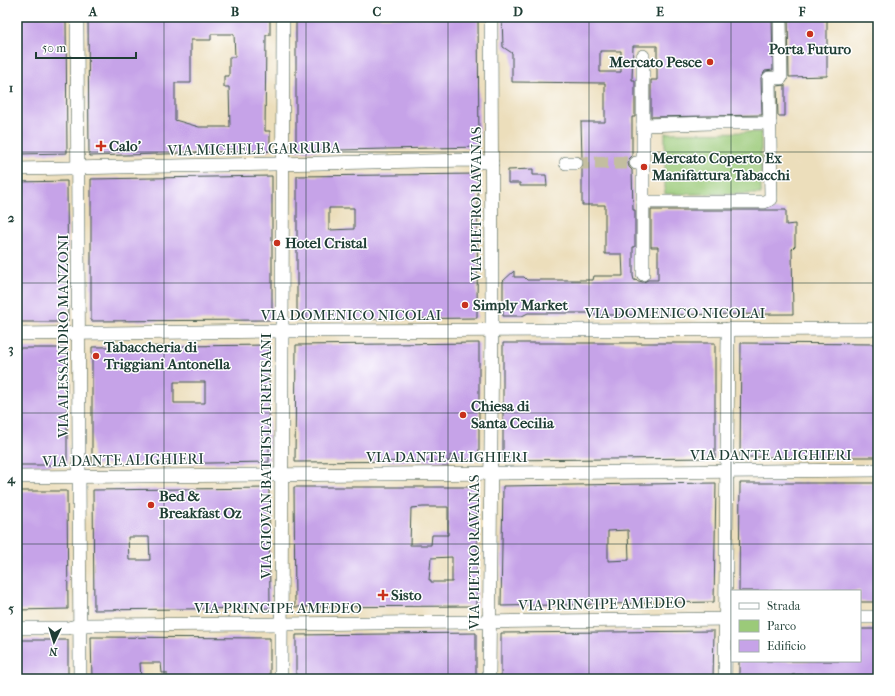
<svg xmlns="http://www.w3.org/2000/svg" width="895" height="696" font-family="'IM FELL French Canon',serif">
<rect width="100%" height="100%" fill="#fff"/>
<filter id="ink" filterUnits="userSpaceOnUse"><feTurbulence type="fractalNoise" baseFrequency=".025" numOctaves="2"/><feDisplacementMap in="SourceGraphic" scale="8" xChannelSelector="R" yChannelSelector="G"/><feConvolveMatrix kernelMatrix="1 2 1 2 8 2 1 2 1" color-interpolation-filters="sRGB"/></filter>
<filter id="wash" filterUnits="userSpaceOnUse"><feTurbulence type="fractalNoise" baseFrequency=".012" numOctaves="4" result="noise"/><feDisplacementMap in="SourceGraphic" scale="16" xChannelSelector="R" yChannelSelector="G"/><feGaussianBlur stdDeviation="0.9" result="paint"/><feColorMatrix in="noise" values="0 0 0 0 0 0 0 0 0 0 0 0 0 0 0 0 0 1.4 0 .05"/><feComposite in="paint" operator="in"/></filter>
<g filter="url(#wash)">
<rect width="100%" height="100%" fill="#ecdebb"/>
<!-- green -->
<path fill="#9bca79" stroke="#5d8456" d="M761,132v62h-96v-61z"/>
<g id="blocks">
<!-- building -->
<g fill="#c6a3e8" fill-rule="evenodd">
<path d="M17,17h49l1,136 -50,1z"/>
<path d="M88,17h182v18h-4l-1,96h5v20l-181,5zM211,34h23l1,23h-6v19h-5v11h5l1,40h-31l-24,-7v-37h16v-43h20z"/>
<path d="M296,17h182l1,130 -183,4z"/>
<path d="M502,17h270l1,53 -8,1 -4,7 1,37 -111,2v-37h6v-34h-24l-1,34h3v37h-3v39l-3,3 -1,4 1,4 3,3 1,40h2v37h-2v29l1,4 9,2 5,-2h10v-33h-7v-37h135v15l9,-1v22l-3,3 1,65 -199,1v-2h-66l-6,3h-19v-35l11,-10v6h10l3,3h66l1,-4h29l-1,-22h-17v-49h-23v-37l2,-5 -2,-5 -1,-36h24v-39l-93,-1v-29l-9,-6zM600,51h21v21h-21z"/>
<path d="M788,17h39v59l-38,1z"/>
<path d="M785,85v31h-7l-1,-30z"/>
<path d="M533,169v6h13l1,11h-27v-3h-12v-13z"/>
<path d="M478,174l-1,144 -180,2v-144zM329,208h25v21l-25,1z"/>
<path d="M272,176v144l-181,1v-142z"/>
<path d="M67,181l1,141h-51v-70h1l-1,-70z"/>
<path d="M479,343v116l-16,1 -13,-5v6l-155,1 1,-117z"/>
<path d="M503,343h212v115l-212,2z"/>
<path d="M741,343l137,1v113h-138z"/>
<path d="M269,345v117l-177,3v-118zM174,382h31v21h-31z"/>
<path d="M17,348h50v117h-50v-63h3v-24h-3z"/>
<path d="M716,483l-2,119 -213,4 2,-120zM628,530l1,30 -21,1v-30z"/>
<path d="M740,483h138v119h-18v-11h-121z"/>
<path d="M294,487h183v119l-182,1zM423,507h25v28h-16l-1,10h-21l1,-37zM452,557v25h-21v-2h-2l2,-22z"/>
<path d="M269,488l1,120 -176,2 -1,-120zM128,537h21l1,23h-21z"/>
<path d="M17,491h50l1,118 -51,1z"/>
<path d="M860,629h18v50h-65v-5l-21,1v4h-53v-18h121z"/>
<path d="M714,631l-1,48h-212v-46z"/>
<path d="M476,633v46h-28l-1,-2h-35v2h-116v-44z"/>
<path d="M91,637l179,1v41h-103v-6h-5l-1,-10h-21l1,16h-49z"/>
<rect x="17" y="640" width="51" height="39"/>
</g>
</g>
</g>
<g filter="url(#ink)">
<use href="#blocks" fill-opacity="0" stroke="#3e5548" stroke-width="1"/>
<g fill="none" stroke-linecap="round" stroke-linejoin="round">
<!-- minor-tunnel -->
<path stroke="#c3bea0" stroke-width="13" stroke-dasharray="13 6" stroke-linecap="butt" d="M576,163h60"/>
<defs>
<g id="minor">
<path d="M77,17l3,662"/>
<path d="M643,56v107"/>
<path d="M643,125l69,-2h58"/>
<path d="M566,163h10"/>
<path d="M636,163h7v111"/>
<path d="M17,169l453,-9 22,3"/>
<path d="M643,202h121l7,-3 -2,-121h12l-1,-61"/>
<path d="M17,334l265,-3 596,-2"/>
<path d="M17,477l861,-7"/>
<path d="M860,617h18"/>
<path d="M17,628h51l12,-3 201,-1 451,-5"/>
<path d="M281,679l2,-662"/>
<path d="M489,679l3,-361 -1,-301"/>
<path d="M725,679l3,-350"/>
</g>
</defs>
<!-- minor casing -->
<use href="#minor" stroke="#3e5548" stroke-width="14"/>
<!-- minor -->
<use href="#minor" stroke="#fff" stroke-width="13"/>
</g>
</g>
<!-- grid -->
<path fill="none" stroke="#1f3d34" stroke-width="1" stroke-opacity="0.55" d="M164,17v662M306,17v662M448,17v662M589,17v662M731,17v662M17,152h861M17,283h861M17,413h861M17,544h861"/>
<!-- markers -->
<g fill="#c8321e" stroke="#fff" stroke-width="1.5">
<circle cx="810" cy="34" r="4"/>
<circle cx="710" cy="62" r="4"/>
<path d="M99 140h4v4h4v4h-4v4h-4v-4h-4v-4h4z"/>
<circle cx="644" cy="167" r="4"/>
<circle cx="277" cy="243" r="4"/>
<circle cx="465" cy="305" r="4"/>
<circle cx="96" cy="356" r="4"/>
<circle cx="463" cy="415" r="4"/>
<circle cx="151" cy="505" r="4"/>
<path d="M381 589h4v4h4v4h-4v4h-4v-4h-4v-4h4z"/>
</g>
<g text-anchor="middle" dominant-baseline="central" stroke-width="3" stroke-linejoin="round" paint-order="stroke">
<!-- poi labels -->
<g font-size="15" font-weight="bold" fill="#1f3d34" stroke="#fff" text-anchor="start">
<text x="810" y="49" text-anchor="middle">Porta Futuro</text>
<text x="702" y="62" text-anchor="end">Mercato Pesce</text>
<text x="109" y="146">Calo'</text>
<text x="652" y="158">Mercato Coperto Ex<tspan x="652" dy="17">Manifattura Tabacchi</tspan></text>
<text x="285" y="243">Hotel Cristal</text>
<text x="473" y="305">Simply Market</text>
<text x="104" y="347">Tabaccheria di<tspan x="104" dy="17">Triggiani Antonella</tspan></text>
<text x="471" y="406">Chiesa di<tspan x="471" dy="17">Santa Cecilia</tspan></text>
<text x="159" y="496">Bed &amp;<tspan x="159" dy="17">Breakfast Oz</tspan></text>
<text x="391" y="595">Sisto</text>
</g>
<!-- street labels -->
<g font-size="15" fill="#1f3d34" stroke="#fff">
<text transform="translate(254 149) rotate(-1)">VIA MICHELE GARRUBA</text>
<text transform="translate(476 204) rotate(-90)">VIA PIETRO RAVANAS</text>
<text x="675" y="313">VIA DOMENICO NICOLAI</text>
<text x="351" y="315">VIA DOMENICO NICOLAI</text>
<text transform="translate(63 336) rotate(-90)">VIA ALESSANDRO MANZONI</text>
<text x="771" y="455">VIA DANTE ALIGHIERI</text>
<text transform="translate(266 456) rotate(-90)">VIA GIOVAN BATTISTA TREVISANI</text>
<text x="447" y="457">VIA DANTE ALIGHIERI</text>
<text transform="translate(123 460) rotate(-1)">VIA DANTE ALIGHIERI</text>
<text transform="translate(474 552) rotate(-90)">VIA PIETRO RAVANAS</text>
<text transform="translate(602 604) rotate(-1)">VIA PRINCIPE AMEDEO</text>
<text x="278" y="608">VIA PRINCIPE AMEDEO</text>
</g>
</g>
<!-- margin -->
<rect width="895" height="696" fill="none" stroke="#fff" stroke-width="44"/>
<!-- legend -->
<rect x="731" y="590" width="130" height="72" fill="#ffffff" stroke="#a5b1ae"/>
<rect x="739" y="603" width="20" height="6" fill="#ffffff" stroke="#a5b1ae"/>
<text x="767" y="610" font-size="12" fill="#1f3d34">Strada</text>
<rect x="739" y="620" width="20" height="12" fill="#9bca79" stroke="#a5b1ae"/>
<text x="767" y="630" font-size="12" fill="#1f3d34">Parco</text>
<rect x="739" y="640" width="20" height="12" fill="#c6a3e8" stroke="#a5b1ae"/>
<text x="767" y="650" font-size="12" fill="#1f3d34">Edificio</text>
<!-- north arrow -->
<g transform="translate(54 642) rotate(184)" stroke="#ffffff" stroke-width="3" paint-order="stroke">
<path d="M0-3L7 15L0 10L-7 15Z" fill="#1f3d34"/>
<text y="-6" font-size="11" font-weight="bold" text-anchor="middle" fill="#1f3d34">N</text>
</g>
<!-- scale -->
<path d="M36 52v6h100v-6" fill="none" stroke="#1f3d34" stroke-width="2"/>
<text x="42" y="52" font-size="12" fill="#1f3d34" stroke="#ffffff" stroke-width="3" paint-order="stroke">50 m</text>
<rect x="22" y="22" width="851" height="652" fill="none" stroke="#1f3d34" stroke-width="1.5"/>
<g font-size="13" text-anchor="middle" font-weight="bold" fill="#1f3d34">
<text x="93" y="16">A</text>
<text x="235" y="16">B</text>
<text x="377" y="16">C</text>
<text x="518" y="16">D</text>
<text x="660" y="16">E</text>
<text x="802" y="16">F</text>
<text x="11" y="92">1</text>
<text x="11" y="222">2</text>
<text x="11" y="353">3</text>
<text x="11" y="483">4</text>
<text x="11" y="613">5</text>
</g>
</svg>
